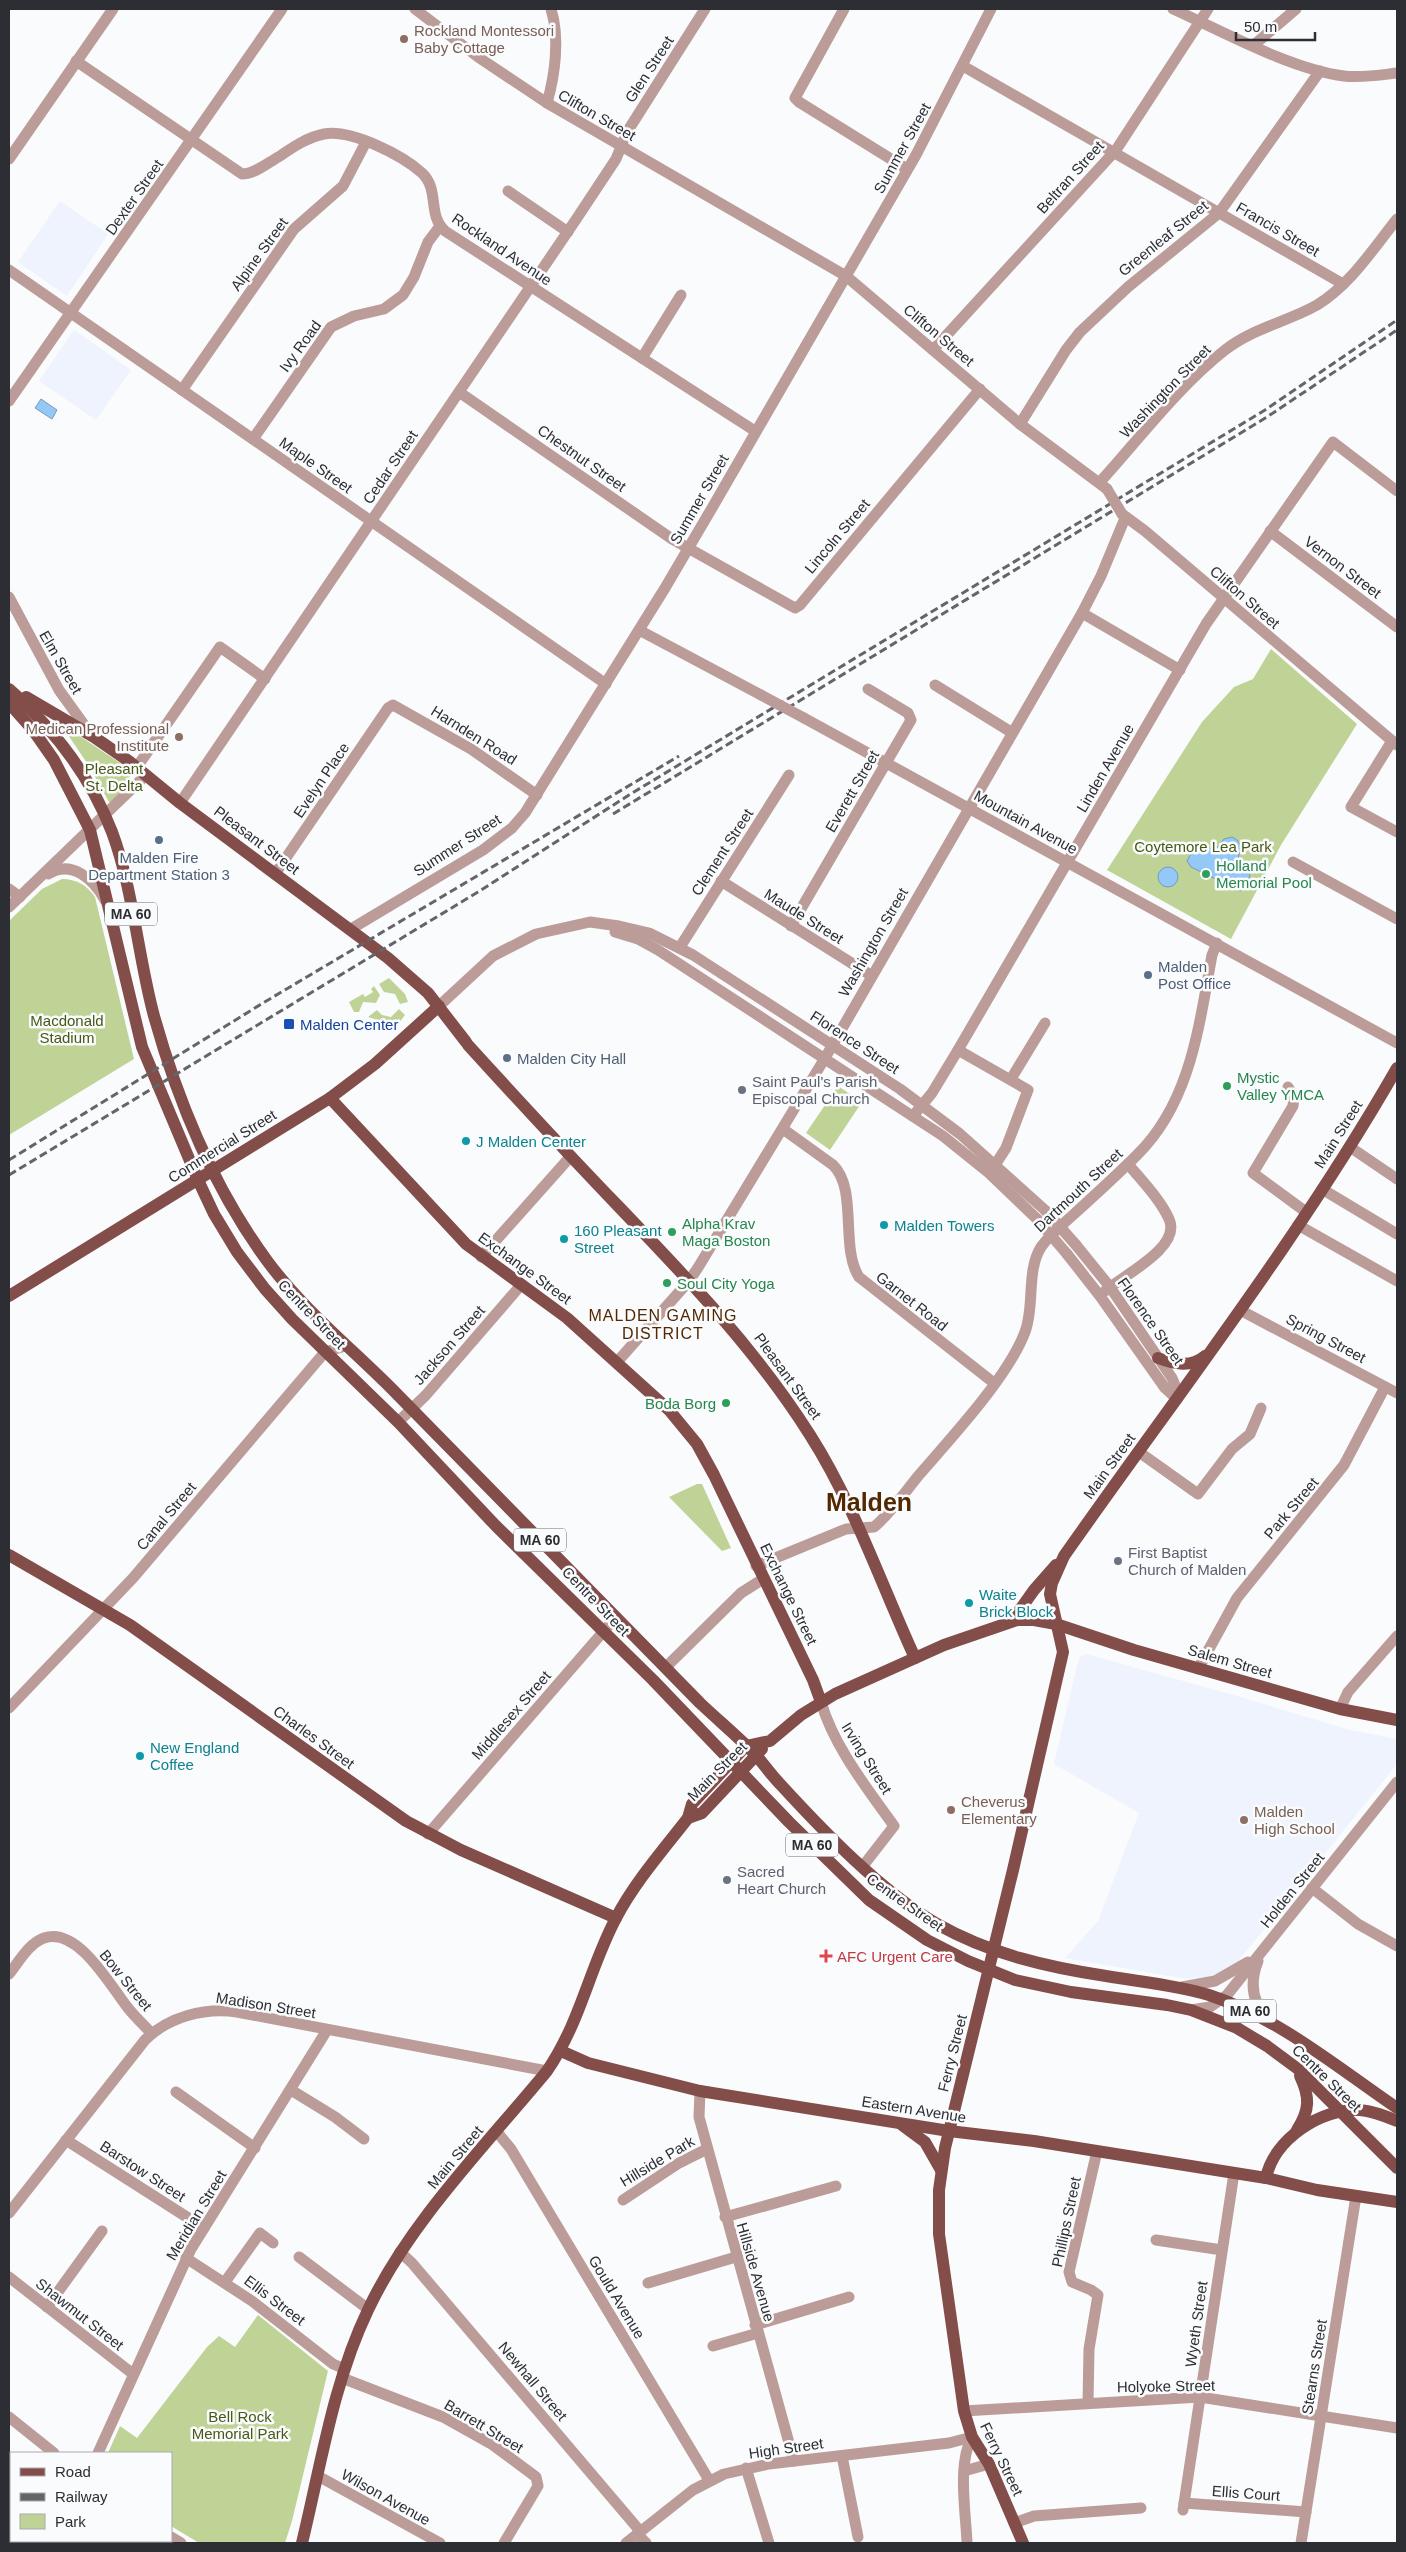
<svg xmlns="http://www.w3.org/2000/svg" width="1406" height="2552" font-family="Helvetica,sans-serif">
<rect width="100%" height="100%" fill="#fafbfd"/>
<!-- built -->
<g fill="#eff3fe">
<path d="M60,201l48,33 -41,62 -49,-34z"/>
<path d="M74,330l57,40 -35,50 -57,-39z"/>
<path d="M1086,1654l144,40 120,36 47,9v25l-152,189 -7,9 -23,14 -29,3 -121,-21 33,-37 41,-108 -85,-49 24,-103 2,-4z"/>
</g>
<!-- green -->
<g fill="#c0d396">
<path d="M1271,649l86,75 -76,121 -50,94 -124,-69 95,-148 32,-35 19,-8z"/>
<path d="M60,723l72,48 -7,17 -14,14h-2l-20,-36z"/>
<path d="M62,879c14,0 25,6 33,18l39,162 -125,76v-214l33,-32z"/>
<path d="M389,978l16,16 3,8 -8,2 -5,-10 -11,-2 -5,-8z"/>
<path d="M374,986l6,9 -4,8 -13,-1 -4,10h-5l-5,-10 14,-8 2,3 8,-5 -2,-3z"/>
<path d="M399,1009l6,6 -6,8 -9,1 -22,-7 9,-7 5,5 9,2z"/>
<path d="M838,1086l24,16 -32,48 -24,-17z"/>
<path d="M697,1484h5l29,64 -9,3 -53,-54z"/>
<path d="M258,2315l70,56 -36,150 -7,22h-86l-28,-17v-73h-63l12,-27 17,12 70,-91 12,-11 16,11z"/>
</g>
<!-- water -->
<g fill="#94c8f7" stroke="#759abc">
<path d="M41,399l16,11 -5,9 -17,-11z"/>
<path d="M1232,837l5,3 4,6 -4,17 11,7 2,5 -5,13 -5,3 -49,-24 -4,-6 8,-15 7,-1 13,5 9,-11z"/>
<circle cx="1168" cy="877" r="10"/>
</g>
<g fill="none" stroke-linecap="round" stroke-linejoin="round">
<!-- minor -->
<g stroke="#bc9c98" stroke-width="11">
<path d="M415,9l63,48 69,46 299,173 174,148 87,65"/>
<path d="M844,9l-49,89 4,4 108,67"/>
<path d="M1173,9c49,22 119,61 171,67 17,2 36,-1 53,-3"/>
<path d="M1254,45l42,-36"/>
<path d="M76,61l166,113c13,0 27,-12 38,-18 13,-9 28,-19 44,-22 27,-5 78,21 98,39 18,17 5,42 23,58l310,200"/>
<path d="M963,66l380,218"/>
<path d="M547,103c8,-28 13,-65 4,-94"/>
<path d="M9,159l104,-150"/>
<path d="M508,191l60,41"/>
<path d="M9,270l597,414"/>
<path d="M933,350l183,-200 92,-141"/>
<path d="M642,358l39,-63"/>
<path d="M182,390l112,-161 49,-43 23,-44"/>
<path d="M459,392l213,147 123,69 5,-3 180,-216"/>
<path d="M9,401l273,-392"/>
<path d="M1020,424l46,-74 14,-18 48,-45 91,-74 101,-142"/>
<path d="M253,439l78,-112 23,-11 30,-7 19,-14 11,-18 14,-35 12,-16"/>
<path d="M1100,482c39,-43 79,-96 125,-132 28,-22 62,-28 92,-45 33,-20 56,-56 80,-86"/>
<path d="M1122,514l23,17 252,214"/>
<path d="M1270,531l127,96"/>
<path d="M9,597l50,93 31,43"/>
<path d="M1082,613l98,57"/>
<path d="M639,630l122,65"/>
<path d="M935,685l76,47"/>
<path d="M804,718l593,325"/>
<path d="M1392,741l-41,66 46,25"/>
<path d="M137,767l83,-120 45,32"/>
<path d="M180,803l397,-585 39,-59 11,-27 78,-123"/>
<path d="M1293,862l104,57"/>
<path d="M48,874c24,-15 46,6 57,26"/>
<path d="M275,874l113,-166 5,-3 78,44 66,46"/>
<path d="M721,881l151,95"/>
<path d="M9,889l11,8"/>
<path d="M9,907l137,-132"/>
<path d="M791,926l120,-206 -3,-7 -40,-24"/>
<path d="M351,929l132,-79 29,-22 13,-15 140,-225 47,-80 204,-353 75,-146"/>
<path d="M615,932l23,7 20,11 285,186 46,37 48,46"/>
<path d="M680,947l109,-172"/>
<path d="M439,1006l54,-50 43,-22 54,-12 29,4 30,7 44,22 207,134 60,45 86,77"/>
<path d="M958,1050l70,40 -22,58 -11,17"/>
<path d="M1011,1079l34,-56"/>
<path d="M1288,1087l6,10 -1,9 -40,67 53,39"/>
<path d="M913,1116l19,-23 26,-43 248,-426 127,-182 64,49"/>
<path d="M783,1129l50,36c25,24 7,83 26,112l135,106"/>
<path d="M1350,1147l47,32"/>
<path d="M1322,1189l75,45"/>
<path d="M1298,1225l99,56"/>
<path d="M1076,1245l34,42 62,91 5,12v9"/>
<path d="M1067,1254l33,42 65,92 12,11"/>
<path d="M481,1257l90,-101"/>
<path d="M1105,1291c19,-16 77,-44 64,-72 -9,-20 -27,-38 -41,-55"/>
<path d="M1240,1310l157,83"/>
<path d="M617,1362l72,-81 10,-15 126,-208 257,-445 19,-37 24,-58"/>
<path d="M398,1422l28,-27 95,-110"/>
<path d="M1139,1452l59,42 34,-45 18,-15 11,-26"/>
<path d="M756,1566l90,-37 28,-2c17,-14 31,-35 45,-52 32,-37 89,-98 106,-143 10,-26 1,-61 16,-85 9,-13 21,-22 32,-32 22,-20 44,-40 64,-60 54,-53 62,-130 75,-200l5,-12"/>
<path d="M666,1667l75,-74 22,-14"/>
<path d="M1198,1669l39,-71 107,-133 41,-78"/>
<path d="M821,1702c13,45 46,86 73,124l-31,40"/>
<path d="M9,1708l124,-130 192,-226 20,-6"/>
<path d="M1340,1709l8,-17 49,-56"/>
<path d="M428,1834l188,-217"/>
<path d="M1312,1888l46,36 39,22"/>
<path d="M1258,1961c-9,23 -6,43 12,60"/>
<path d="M9,1974c9,-11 20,-31 35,-36 34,-12 67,49 84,70 7,9 16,17 24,26"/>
<path d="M1182,1987l33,-6 33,-19"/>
<path d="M1191,2010l19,-3 17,-12 170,-213"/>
<path d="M291,2090l44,27 29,22"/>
<path d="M700,2091l-1,26 95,344"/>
<path d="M176,2092l79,56"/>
<path d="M497,2132l14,17 198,331"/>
<path d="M66,2140l138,88"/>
<path d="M623,2200l56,-37 28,-14"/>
<path d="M9,2213l136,-173c23,-23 60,-33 92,-28l310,59"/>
<path d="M725,2217l111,-31"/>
<path d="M1156,2240l66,10"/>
<path d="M400,2252l12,11 228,268"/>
<path d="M299,2257l69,52"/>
<path d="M186,2258l66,43 81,63 12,5"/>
<path d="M9,2277l124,97"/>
<path d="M225,2282l35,-49 13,10"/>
<path d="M648,2283l88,-26"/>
<path d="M47,2307l55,-76"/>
<path d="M755,2325l94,-28"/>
<path d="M713,2346l45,-13"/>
<path d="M342,2378l101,39 50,28 43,32 2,9 -34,57"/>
<path d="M1088,2403l1,-54 9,-54 -7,-5 -19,-8 -3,-10 28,-121"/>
<path d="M964,2411l236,-14 197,31"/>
<path d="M9,2417l45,36"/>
<path d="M98,2453l93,-204 136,-219"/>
<path d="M842,2456l16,81"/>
<path d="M746,2468l23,75"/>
<path d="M964,2471l25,-7"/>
<path d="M318,2476l122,67"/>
<path d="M1184,2503l122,9"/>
<path d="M1183,2510l51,-337"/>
<path d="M1014,2523l20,-7 107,-8"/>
<path d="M637,2534l9,9"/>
<path d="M171,2537l10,6"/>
<path d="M85,2543l2,-2"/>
<path d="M626,2543l67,-53 31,-16 45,-10 180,-21 23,-6"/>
<path d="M967,2543c-1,-30 -10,-79 5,-106"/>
<path d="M1301,2543l55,-347"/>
</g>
<!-- major -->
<g stroke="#834d49" stroke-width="12">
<path d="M9,689c45,40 81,86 103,143 21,56 26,125 42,184 24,86 60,173 114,246 35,47 82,85 124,127 103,105 205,210 308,314 18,17 37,33 54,50 9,10 17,22 27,32 44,48 100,106 156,139 53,30 110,43 169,52 35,6 70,9 103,19 70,23 129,73 188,113"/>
<path d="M26,697l68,40 36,25 50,41 208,155 40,35 38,49"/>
<path d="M9,703l24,27 21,30 36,70 52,217 56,133 16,34 23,38 28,37 27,30 106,103 98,104 157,154 136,142 80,78 58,40 41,21 47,19 56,12 96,13 24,5 46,18 30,18 31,23 99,99"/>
<path d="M468,1045c50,55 101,110 152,163 69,72 137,143 190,227 44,69 71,149 105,223"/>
<path d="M330,1098l136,146 101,74 102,92 28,34 17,31 99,205 8,22"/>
<path d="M9,1296l321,-198 45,-34 64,-58"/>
<path d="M1158,1358c16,6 33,10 47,-2"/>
<path d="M9,1555l121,70 276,196 55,29 155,68"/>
<path d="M1012,1621l22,-31 22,-25"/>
<path d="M688,1818l14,-5 60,-64"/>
<path d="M561,2051l27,12 112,28 249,40 85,10 232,37 51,12 80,12"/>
<path d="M902,2125l23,17 16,28"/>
<path d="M1297,2130c13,-20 13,-33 3,-54"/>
<path d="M1266,2178c8,-39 55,-70 94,-68 13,1 25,6 37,11"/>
<path d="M302,2543c19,-78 31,-160 66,-233 40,-86 118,-165 179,-239 34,-50 42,-102 69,-153 19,-36 47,-68 72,-100l4,-14 54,-58 24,-5 31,-26 34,-21 109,-49 73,-25h17l22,4 78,26 206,59 57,11"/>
<path d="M1023,2543l-34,-79 -17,-27 -8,-26 -25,-177v-44l6,-42 68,-278 50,-218 -13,-58 2,-11 12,-27c113,-161 235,-317 333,-488"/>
</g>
<!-- rail -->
<g stroke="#646569" stroke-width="3" stroke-dasharray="8 4" stroke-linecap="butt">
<path d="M613,814l654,-397 130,-87"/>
<path d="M9,1160l254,-157 416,-247"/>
<path d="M9,1175l469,-283 151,-97 636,-385 132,-90"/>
</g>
<!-- minor-bridge -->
<g stroke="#bc9c98" stroke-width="11">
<path d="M1107,489l15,25"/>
<path d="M761,695l43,23"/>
<path d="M1046,1211l30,34"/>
<path d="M1037,1219l30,35"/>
</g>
</g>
<!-- markers -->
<g fill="#8d6e63" stroke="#fafbfd" stroke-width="2">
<circle cx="404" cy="39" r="5"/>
<circle cx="179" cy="737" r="5"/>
<circle cx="951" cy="1810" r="5"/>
<circle cx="1244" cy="1820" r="5"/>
</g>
<g fill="#5c6f8a" stroke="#fafbfd" stroke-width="2">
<circle cx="159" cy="840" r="5"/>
<circle cx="1148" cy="975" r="5"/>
<circle cx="507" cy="1058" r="5"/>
</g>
<g fill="#2e9e5b" stroke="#fafbfd" stroke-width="2">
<circle cx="1206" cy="874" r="5"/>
<circle cx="1227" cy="1086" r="5"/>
<circle cx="672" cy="1232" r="5"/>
<circle cx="667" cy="1283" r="5"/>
<circle cx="726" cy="1403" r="5"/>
</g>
<rect fill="#1a4fb4" stroke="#fafbfd" stroke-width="2" x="283" y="1018" width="12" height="12" rx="2.5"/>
<g fill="#6b7280" stroke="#fafbfd" stroke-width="2">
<circle cx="742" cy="1090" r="5"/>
<circle cx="1118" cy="1561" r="5"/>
<circle cx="727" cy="1880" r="5"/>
</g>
<g fill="#0f9aa8" stroke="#fafbfd" stroke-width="2">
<circle cx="466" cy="1141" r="5"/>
<circle cx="884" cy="1225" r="5"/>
<circle cx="564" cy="1239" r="5"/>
<circle cx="969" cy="1603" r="5"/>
<circle cx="140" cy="1756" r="5"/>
</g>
<path fill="#e0444e" stroke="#fafbfd" stroke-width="2" d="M823.5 1948.5h5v5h5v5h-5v5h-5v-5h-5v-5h5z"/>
<g text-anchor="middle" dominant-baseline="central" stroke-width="5" stroke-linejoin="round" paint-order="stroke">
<!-- shield labels -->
<g fill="#fafbfd" stroke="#6a6c70" stroke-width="1">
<rect x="105" y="902.5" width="52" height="23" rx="4"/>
<rect x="514" y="1528.5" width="52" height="23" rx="4"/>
<rect x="786" y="1833.5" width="52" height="23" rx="4"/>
<rect x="1224" y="1999.5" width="52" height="23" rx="4"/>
</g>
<g font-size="14" font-weight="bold" fill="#2d2e33">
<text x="131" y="914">MA 60</text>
<text x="540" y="1540">MA 60</text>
<text x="812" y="1845">MA 60</text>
<text x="1250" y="2011">MA 60</text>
</g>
<!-- education labels -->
<g font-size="15" fill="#785e54" stroke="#fafbfd" text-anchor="start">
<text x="414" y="30">Rockland Montessori<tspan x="414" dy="17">Baby Cottage</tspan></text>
<text x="169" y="728" text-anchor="end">Medican Professional<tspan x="169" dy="17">Institute</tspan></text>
<text x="961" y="1801">Cheverus<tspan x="961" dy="17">Elementary</tspan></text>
<text x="1254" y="1811">Malden<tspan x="1254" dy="17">High School</tspan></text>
</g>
<!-- street labels -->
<g font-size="15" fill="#2d2e33" stroke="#fafbfd">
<text transform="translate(649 69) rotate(-57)">Glen Street</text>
<text transform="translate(597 115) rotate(30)">Clifton Street</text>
<text transform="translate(902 148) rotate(-61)">Summer Street</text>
<text transform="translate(1070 177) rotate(-48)">Beltran Street</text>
<text transform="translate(134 197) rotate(-55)">Dexter Street</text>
<text transform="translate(1278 229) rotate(30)">Francis Street</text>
<text transform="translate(1163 238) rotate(-39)">Greenleaf Street</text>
<text transform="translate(502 249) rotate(34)">Rockland Avenue</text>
<text transform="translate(259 254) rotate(-54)">Alpine Street</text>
<text transform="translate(939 335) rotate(40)">Clifton Street</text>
<text transform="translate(300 346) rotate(-54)">Ivy Road</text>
<text transform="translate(1165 391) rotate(-46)">Washington Street</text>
<text transform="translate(582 458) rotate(35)">Chestnut Street</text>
<text transform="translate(316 465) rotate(35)">Maple Street</text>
<text transform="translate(390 467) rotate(-56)">Cedar Street</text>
<text transform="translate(699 499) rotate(-60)">Summer Street</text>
<text transform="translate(837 536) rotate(-50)">Lincoln Street</text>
<text transform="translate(1343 567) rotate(37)">Vernon Street</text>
<text transform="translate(1245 597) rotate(41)">Clifton Street</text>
<text transform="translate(61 662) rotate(60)">Elm Street</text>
<text transform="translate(474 735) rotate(32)">Harnden Road</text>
<text transform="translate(1105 768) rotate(-60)">Linden Avenue</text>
<text transform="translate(321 780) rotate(-56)">Evelyn Place</text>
<text transform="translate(852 791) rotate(-60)">Everett Street</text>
<text transform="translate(1026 822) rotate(29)">Mountain Avenue</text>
<text transform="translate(257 840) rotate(37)">Pleasant Street</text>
<text transform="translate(457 845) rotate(-33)">Summer Street</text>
<text transform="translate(722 852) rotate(-57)">Clement Street</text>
<text transform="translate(804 916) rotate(32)">Maude Street</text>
<text transform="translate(873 942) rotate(-60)">Washington Street</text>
<text transform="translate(855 1042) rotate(33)">Florence Street</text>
<text transform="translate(1338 1134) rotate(-58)">Main Street</text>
<text transform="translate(222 1146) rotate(-32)">Commercial Street</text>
<text transform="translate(1078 1190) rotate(-43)">Dartmouth Street</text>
<text transform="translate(525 1268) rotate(36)">Exchange Street</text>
<text transform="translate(912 1301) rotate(38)">Garnet Road</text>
<text transform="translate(312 1314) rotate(46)">Centre Street</text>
<text transform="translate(1151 1321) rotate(55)">Florence Street</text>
<text transform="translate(1326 1338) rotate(28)">Spring Street</text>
<text transform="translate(449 1345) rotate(-49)">Jackson Street</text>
<text transform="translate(788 1376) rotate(54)">Pleasant Street</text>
<text transform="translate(1109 1466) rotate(-54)">Main Street</text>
<text transform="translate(1291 1508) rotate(-50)">Park Street</text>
<text transform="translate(166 1516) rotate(-50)">Canal Street</text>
<text transform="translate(789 1594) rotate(64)">Exchange Street</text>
<text transform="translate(596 1601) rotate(46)">Centre Street</text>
<text transform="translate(1230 1661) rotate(16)">Salem Street</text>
<text transform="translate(511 1715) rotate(-49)">Middlesex Street</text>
<text transform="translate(314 1737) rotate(36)">Charles Street</text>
<text transform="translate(867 1758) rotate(58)">Irving Street</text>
<text transform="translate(717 1771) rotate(-45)">Main Street</text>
<text transform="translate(1292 1890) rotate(-51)">Holden Street</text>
<text transform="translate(905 1902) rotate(35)">Centre Street</text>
<text transform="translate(126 1980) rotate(51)">Bow Street</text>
<text transform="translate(266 2005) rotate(9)">Madison Street</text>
<text transform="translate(952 2053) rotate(-76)">Ferry Street</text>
<text transform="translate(1327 2078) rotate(44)">Centre Street</text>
<text transform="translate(914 2109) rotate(9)">Eastern Avenue</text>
<text transform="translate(455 2157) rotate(-50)">Main Street</text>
<text transform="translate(657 2161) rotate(-31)">Hillside Park</text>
<text transform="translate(143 2171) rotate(33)">Barstow Street</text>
<text transform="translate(196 2215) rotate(-59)">Meridian Street</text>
<text transform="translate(1066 2222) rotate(-78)">Phillips Street</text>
<text transform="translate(756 2272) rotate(74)">Hillside Avenue</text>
<text transform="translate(617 2297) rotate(59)">Gould Avenue</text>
<text transform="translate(275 2300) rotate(37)">Ellis Street</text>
<text transform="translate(80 2314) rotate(38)">Shawmut Street</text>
<text transform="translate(1196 2324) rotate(-82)">Wyeth Street</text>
<text transform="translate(1314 2367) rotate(-81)">Stearns Street</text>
<text transform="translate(533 2381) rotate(50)">Newhall Street</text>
<text transform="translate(1166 2386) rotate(-1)">Holyoke Street</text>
<text transform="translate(484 2426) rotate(31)">Barrett Street</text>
<text transform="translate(786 2448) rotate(-8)">High Street</text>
<text transform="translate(1002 2459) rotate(64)">Ferry Street</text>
<text transform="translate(1246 2493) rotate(4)">Ellis Court</text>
<text transform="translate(386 2497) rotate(29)">Wilson Avenue</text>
</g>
<!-- park labels -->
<g font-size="15" fill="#495915" stroke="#fafbfd">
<text x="114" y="768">Pleasant<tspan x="114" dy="17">St. Delta</tspan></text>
<text x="1203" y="846">Coytemore Lea Park</text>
<text x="67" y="1020">Macdonald<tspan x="67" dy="17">Stadium</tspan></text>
<text x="240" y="2416">Bell Rock<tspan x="240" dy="17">Memorial Park</tspan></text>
</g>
<!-- service labels -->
<g font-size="15" fill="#4e5e75" stroke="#fafbfd" text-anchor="start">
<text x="159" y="857" text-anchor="middle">Malden Fire<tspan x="159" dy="17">Department Station 3</tspan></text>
<text x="1158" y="966">Malden<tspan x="1158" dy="17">Post Office</tspan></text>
<text x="517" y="1058">Malden City Hall</text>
</g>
<!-- leisure labels -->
<g font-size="15" fill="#27864d" stroke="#fafbfd" text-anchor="start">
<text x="1216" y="865">Holland<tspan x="1216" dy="17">Memorial Pool</tspan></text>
<text x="1237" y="1077">Mystic<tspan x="1237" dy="17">Valley YMCA</tspan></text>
<text x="682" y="1223">Alpha Krav<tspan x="682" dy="17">Maga Boston</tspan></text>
<text x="677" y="1283">Soul City Yoga</text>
<text x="716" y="1403" text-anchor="end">Boda Borg</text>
</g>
<!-- transit labels -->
<g font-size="15" fill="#164399" stroke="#fafbfd" text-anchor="start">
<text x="300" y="1024">Malden Center</text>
</g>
<!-- worship labels -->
<g font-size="15" fill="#5b616d" stroke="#fafbfd" text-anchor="start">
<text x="752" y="1081">Saint Paul's Parish<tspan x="752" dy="17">Episcopal Church</tspan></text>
<text x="1128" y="1552">First Baptist<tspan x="1128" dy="17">Church of Malden</tspan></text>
<text x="737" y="1871">Sacred<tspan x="737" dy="17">Heart Church</tspan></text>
</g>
<!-- culture labels -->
<g font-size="15" fill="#0d838f" stroke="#fafbfd" text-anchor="start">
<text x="476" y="1141">J Malden Center</text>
<text x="894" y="1225">Malden Towers</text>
<text x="574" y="1230">160 Pleasant<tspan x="574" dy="17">Street</tspan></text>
<text x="979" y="1594">Waite<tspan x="979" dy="17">Brick Block</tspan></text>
<text x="150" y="1747">New England<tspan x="150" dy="17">Coffee</tspan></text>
</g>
<!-- health labels -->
<g font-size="15" fill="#be3a42" stroke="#fafbfd" text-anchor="start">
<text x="837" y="1956">AFC Urgent Care</text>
</g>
<!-- neighbourhood labels -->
<g font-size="16" letter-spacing="1" fill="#532800" stroke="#fafbfd">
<text x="663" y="1315">MALDEN GAMING<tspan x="663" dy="18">DISTRICT</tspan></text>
</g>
<!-- town labels -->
<g font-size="25" font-weight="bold" fill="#532800" stroke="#fafbfd">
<text x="869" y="1502">Malden</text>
</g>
</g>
<!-- border -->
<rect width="1406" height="2552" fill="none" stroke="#2d2e33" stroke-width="20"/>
<!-- legend -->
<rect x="10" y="2452" width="162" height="90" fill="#fafbfd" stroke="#a8a9ac"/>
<rect x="20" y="2468" width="25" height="8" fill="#834d49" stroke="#a8a9ac"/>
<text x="55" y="2477" font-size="15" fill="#2d2e33">Road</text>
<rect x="20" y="2493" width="25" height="8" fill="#646569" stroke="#a8a9ac"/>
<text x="55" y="2502" font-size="15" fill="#2d2e33">Railway</text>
<rect x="20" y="2514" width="25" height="15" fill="#c0d396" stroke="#a8a9ac"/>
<text x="55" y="2527" font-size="15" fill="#2d2e33">Park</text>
<!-- scale -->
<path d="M1236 32v8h79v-8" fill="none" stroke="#2d2e33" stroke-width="2.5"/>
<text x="1244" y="32" font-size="15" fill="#2d2e33" stroke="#fafbfd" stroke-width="4" paint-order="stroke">50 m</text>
</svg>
